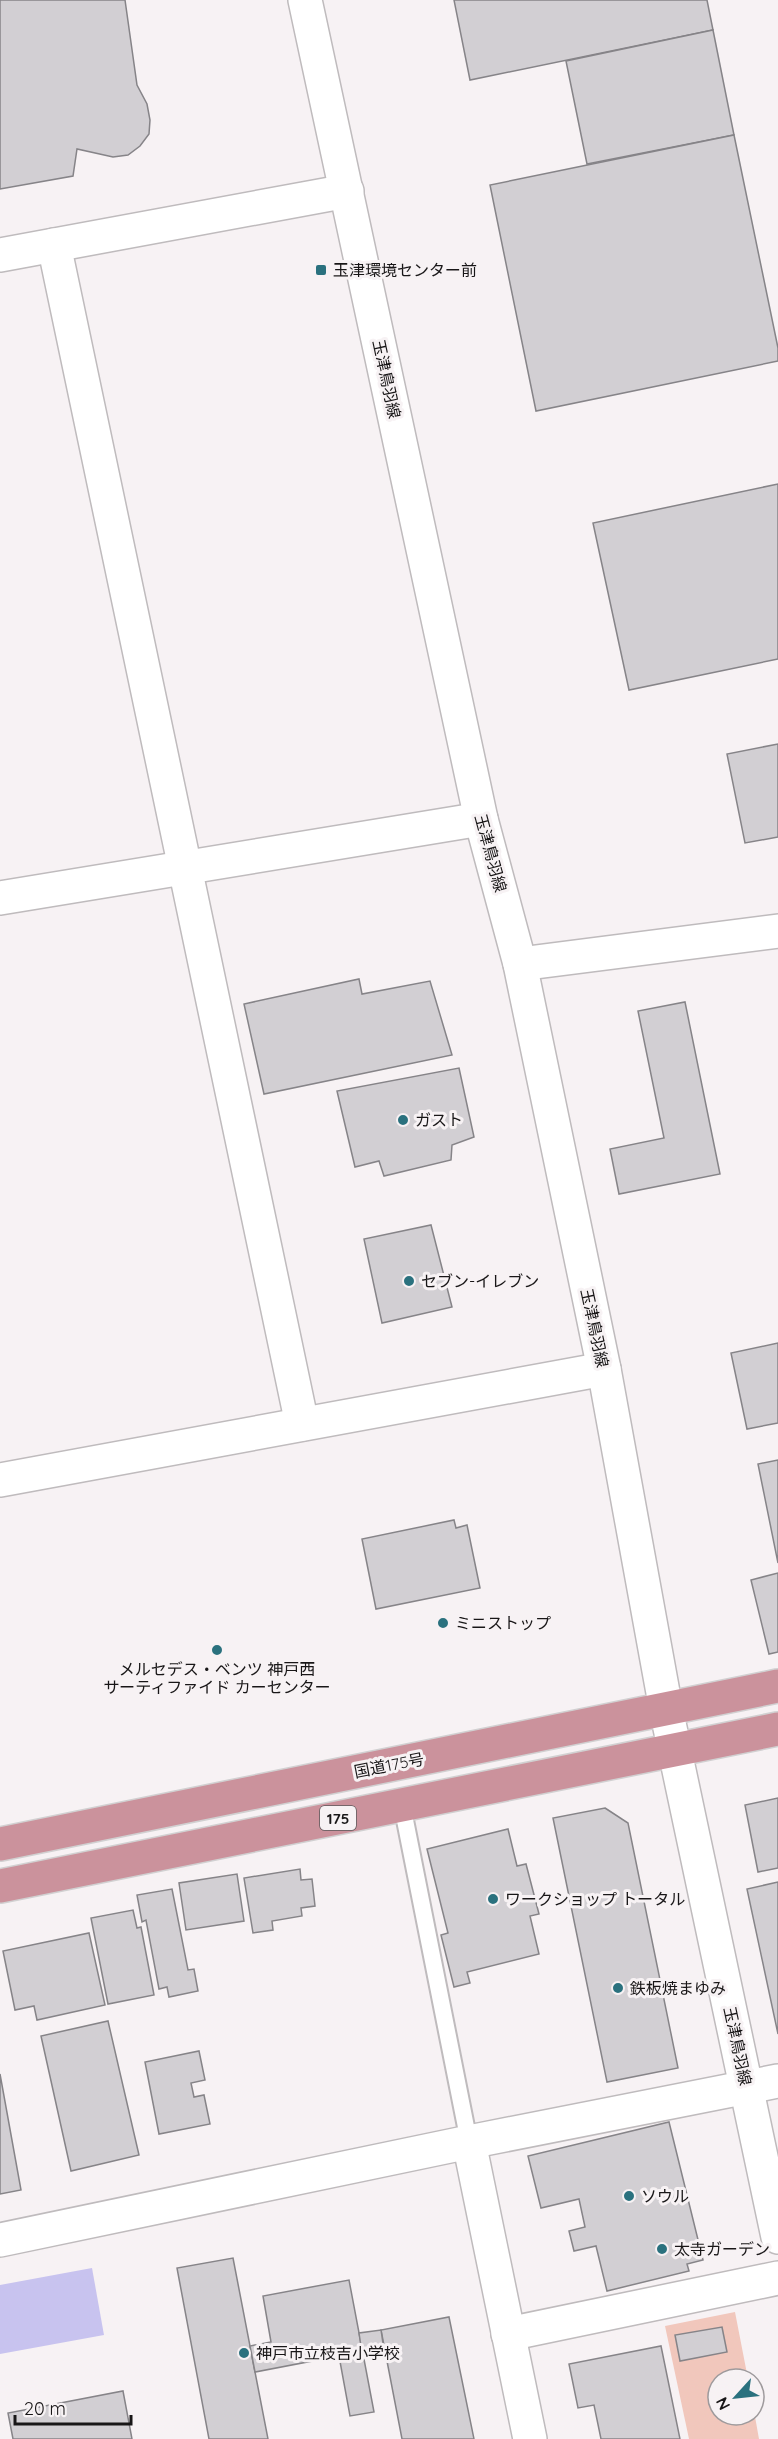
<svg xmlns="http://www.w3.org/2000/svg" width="778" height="2439" font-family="Quicksand,'Noto Sans JP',sans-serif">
<rect width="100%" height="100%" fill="#f7f2f4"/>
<!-- green -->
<path fill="#f1c7bc" d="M735,2312l13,67h-30v36h36v-4l5,28h-70l-24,-113z"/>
<!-- water -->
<path fill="#c8c3ef" d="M92,2268l12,67 -104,19v-69z"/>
<!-- building -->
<g fill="#d2cfd3" stroke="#868488" stroke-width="1.5">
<path d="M0,0h125l12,85 10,19 3,16 -1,14 -9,12 -12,9 -15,2 -36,-8 -4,27 -73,13z"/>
<path d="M454,0h253l6,30 -243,50z"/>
<path d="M713,30l21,105 -147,29 -21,-103z"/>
<path d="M734,135l44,213v13l-242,50 -46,-226z"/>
<path d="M778,484v175l-149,31 -36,-167z"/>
<path d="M778,744v93l-33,6 -18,-89z"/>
<path d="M359,979l3,15 68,-13 22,74 -188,39 -20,-90z"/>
<path d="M685,1002l35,172 -101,20 -9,-45 54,-11 -26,-127z"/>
<path d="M459,1068l15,69 -22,8 -1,15 -67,16 -5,-15 -24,6 -18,-76z"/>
<path d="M431,1225l21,82 -70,16 -18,-84z"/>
<path d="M778,1343v80l-31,6 -16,-76z"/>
<path d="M778,1460v103l-20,-99z"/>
<path d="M454,1520l2,8 11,-3 13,63 -104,21 -14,-70z"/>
<path d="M778,1573v79l-9,2 -18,-74z"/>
<path d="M778,1798v70l-20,4 -13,-67z"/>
<path d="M605,1808l23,15 50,245 -71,14 -54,-264z"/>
<path d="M508,1829l9,37 9,-2 13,50 -9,2 9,38 -72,18 3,11 -16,4 -13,-52 7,-2 -21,-84z"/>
<path d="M300,1869l1,11 11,-1 3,27 -14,2 1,8 -30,5 1,9 -20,3 -9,-55z"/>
<path d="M237,1874l7,47 -58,9 -7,-47z"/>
<path d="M778,1882v152l-31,-145z"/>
<path d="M172,1889l16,81 6,-1 4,22 -29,6 -2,-10 -8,2 -13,-69 -4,2 -5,-27z"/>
<path d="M133,1910l4,18 4,-1 13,68 -46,9 -17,-86z"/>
<path d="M89,1933l16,72 -68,15 -3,-14 -19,4 -12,-59z"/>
<path d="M108,2021l31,134 -68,16 -30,-135z"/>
<path d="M199,2051l6,29 -14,3 3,14 10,-2 6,29 -51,10 -14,-72z"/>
<path d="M0,2074l21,116 -21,4z"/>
<path d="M669,2122l34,138 -16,4 2,7 -82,20 -11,-45 -22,5 -5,-20 16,-4 -6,-28 -38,9 -13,-52z"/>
<path d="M233,2258l22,114 13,67h-59l-32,-171z"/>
<path d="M349,2280l25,132 -24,4 -11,-60 -84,16 -5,-26 21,-4 -8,-46z"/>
<path d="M449,2317l25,122h-72l-21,-109z"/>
<path d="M722,2327l5,25 -47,9 -5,-26z"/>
<path d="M381,2330l3,20 -22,3 -3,-20z"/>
<path d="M661,2346l19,93h-79l-7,-34 -16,3 -9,-44z"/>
<path d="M123,2391l9,48h-119l-5,-26z"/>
</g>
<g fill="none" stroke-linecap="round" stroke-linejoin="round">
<defs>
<path id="service" d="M402,1805l67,337"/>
<g id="minor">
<path d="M54,245l248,1179"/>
<path d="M0,255l347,-64"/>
<path d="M520,964l258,-33"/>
<path d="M0,1480l604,-111"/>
<path d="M469,2142l61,297"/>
<path d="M0,2240l469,-98 309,-61"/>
<path d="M508,2334l270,-56"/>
</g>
<g id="tertiary">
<path d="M305,0l176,819 39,145 84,405 62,340 112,528"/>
<path d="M0,898l481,-79"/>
</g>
<g id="trunk">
<path d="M0,1844l778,-158"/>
<path d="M0,1886l778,-157"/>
</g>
</defs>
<!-- service casing -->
<use href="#service" stroke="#bfbbbd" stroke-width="20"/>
<!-- minor casing -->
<use href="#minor" stroke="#bfbbbd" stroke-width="36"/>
<!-- tertiary casing -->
<use href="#tertiary" stroke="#bfbbbd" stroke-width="36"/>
<!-- trunk casing -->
<use href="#trunk" stroke="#d1d0d1" stroke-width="36"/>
<!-- service -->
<use href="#service" stroke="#fff" stroke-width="16"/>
<!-- minor -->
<use href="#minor" stroke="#fff" stroke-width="33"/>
<!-- tertiary -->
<use href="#tertiary" stroke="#fff" stroke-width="33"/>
<!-- trunk -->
<use href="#trunk" stroke="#cb929c" stroke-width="33"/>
</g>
<!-- markers -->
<g fill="#2a717e" stroke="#f7f2f4" stroke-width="2">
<rect x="315" y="264" width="12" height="12" rx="3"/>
<circle cx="403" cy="1120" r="6"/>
<circle cx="409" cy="1281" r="6"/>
<circle cx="443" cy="1623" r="6"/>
<circle cx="217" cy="1650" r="6"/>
<circle cx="493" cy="1899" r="6"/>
<circle cx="618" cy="1988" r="6"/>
<circle cx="629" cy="2196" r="6"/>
<circle cx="662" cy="2249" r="6"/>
<circle cx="244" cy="2353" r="6"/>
</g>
<g text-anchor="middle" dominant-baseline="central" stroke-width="6" stroke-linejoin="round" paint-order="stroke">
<!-- shield labels -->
<rect fill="#f7f2f4" stroke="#5b5859" stroke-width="1.5" x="320" y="1806" width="36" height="24" rx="4.5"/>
<g font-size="15" font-weight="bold" fill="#181617">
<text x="338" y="1818">175</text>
</g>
<!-- poi labels -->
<g font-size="16" fill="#181617" stroke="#f7f2f4" text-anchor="start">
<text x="333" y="270">玉津環境センター前</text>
<text x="415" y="1120">ガスト</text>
<text x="421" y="1281">セブン-イレブン</text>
<text x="455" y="1623">ミニストップ</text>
<text x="217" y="1669" text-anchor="middle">メルセデス・ベンツ 神戸西<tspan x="217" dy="18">サーティファイド カーセンター</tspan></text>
<text x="505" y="1899">ワークショップ トータル</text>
<text x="630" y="1988">鉄板焼まゆみ</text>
<text x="641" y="2196">ソウル</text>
<text x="674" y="2249">太寺ガーデン</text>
<text x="256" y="2353">神戸市立枝吉小学校</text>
</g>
<!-- street labels -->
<g font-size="16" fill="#181617" stroke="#f7f2f4">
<text transform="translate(387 379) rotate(78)">玉津鳥羽線</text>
<text transform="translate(491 853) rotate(75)">玉津鳥羽線</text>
<text transform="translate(595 1328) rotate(78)">玉津鳥羽線</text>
<text transform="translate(389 1765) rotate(-11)">国道175号</text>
<text transform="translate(738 2046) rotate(78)">玉津鳥羽線</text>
</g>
</g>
<!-- north arrow -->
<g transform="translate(736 2397) rotate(243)"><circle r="28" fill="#f7f2f4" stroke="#9e9a9c" stroke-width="1.5"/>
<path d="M0-4.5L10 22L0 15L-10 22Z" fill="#2a717e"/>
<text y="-9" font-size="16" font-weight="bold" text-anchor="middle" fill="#181617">N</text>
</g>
<!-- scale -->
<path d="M15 2415v9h116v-9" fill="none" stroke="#181617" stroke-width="3"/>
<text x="24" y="2415" font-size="18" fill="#181617" stroke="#f7f2f4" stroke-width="4.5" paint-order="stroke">20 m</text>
</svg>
